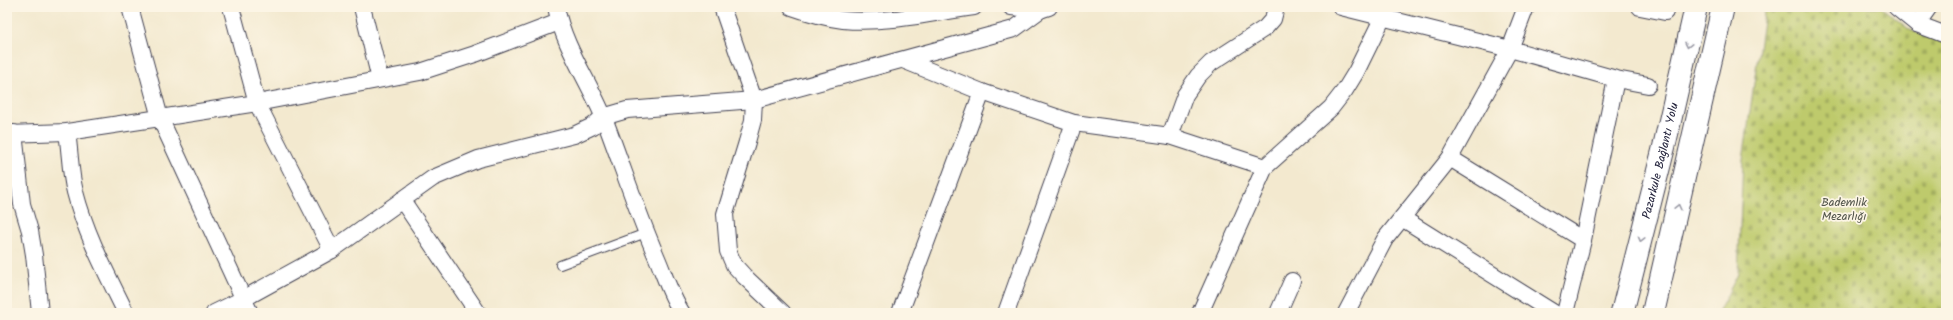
<svg xmlns="http://www.w3.org/2000/svg" width="1953" height="320" font-family="Kalam,sans-serif">
<defs>
<pattern id="cemetery-stones" width="16" height="16" patternUnits="userSpaceOnUse"><rect width="16" height="16" fill="#beca6c"/><path d="M2 7V4a2 2 0 0 1 4 0v3zM10 15v-3a2 2 0 0 1 4 0v3z" fill="#a3ad5e"/></pattern>
</defs>
<rect width="100%" height="100%" fill="#fcf5e5"/>
<filter id="ink" filterUnits="userSpaceOnUse"><feTurbulence type="fractalNoise" baseFrequency=".025" numOctaves="2"/><feDisplacementMap in="SourceGraphic" scale="8" xChannelSelector="R" yChannelSelector="G"/><feConvolveMatrix kernelMatrix="1 2 1 2 8 2 1 2 1" color-interpolation-filters="sRGB"/></filter>
<filter id="wash" filterUnits="userSpaceOnUse"><feTurbulence type="fractalNoise" baseFrequency=".012" numOctaves="4" result="noise"/><feDisplacementMap in="SourceGraphic" scale="16" xChannelSelector="R" yChannelSelector="G"/><feGaussianBlur stdDeviation="0.9" result="paint"/><feColorMatrix in="noise" values="0 0 0 0 0 0 0 0 0 0 0 0 0 0 0 0 0 1.4 0 .05"/><feComposite in="paint" operator="in"/></filter>
<g filter="url(#wash)">
<rect width="100%" height="100%" fill="#f3e9cf"/>
<!-- cemetery -->
<path fill="url(#cemetery-stones)" stroke="#707654" d="M1765,7h116l29,23 36,14v269h-228l20,-39 5,-114z"/>
</g>
<g filter="url(#ink)">
<g fill="none" stroke-linecap="round" stroke-linejoin="round">
<defs>
<path id="lane" d="M560,265l86,-32"/>
<g id="street">
<path d="M130,7l30,111 90,195"/>
<path d="M231,7l26,96 75,147"/>
<path d="M362,7l18,72"/>
<path d="M556,7c8,40 33,74 48,111 18,47 33,94 53,140 8,19 14,38 25,55"/>
<path d="M722,7l32,93 -1,20 -6,22 -22,72 3,37 6,14 11,12 38,36"/>
<path d="M792,7c17,6 33,11 51,13 42,4 89,-7 131,-13"/>
<path d="M1011,7l29,3"/>
<path d="M1341,7l169,42 106,30 -33,161 -18,73"/>
<path d="M1640,7l25,5"/>
<path d="M1896,7l21,17 29,11"/>
<path d="M1917,24l12,-17"/>
<path d="M903,60l79,32 92,31 96,13 95,31"/>
<path d="M1616,79l32,6"/>
<path d="M67,132c3,19 3,41 8,60 11,43 32,82 51,121"/>
<path d="M14,133l8,71 8,27 4,24 6,58"/>
<path d="M7,134l60,-2 93,-14 97,-15 163,-31 55,-18 84,-32"/>
<path d="M1170,136l15,-41 13,-19 13,-13 54,-35 8,-9 3,-12"/>
<path d="M1450,158l133,82"/>
<path d="M402,200l76,113"/>
<path d="M1402,218l152,95"/>
<path d="M214,313l29,-14 89,-49 101,-72 45,-19 96,-24 19,-9 10,-9 24,-7 127,-10 260,-71 26,-19 9,-3"/>
<path d="M900,313l82,-221"/>
<path d="M1006,313l68,-190"/>
<path d="M1200,313l65,-146 66,-59 14,-18 11,-18 27,-55"/>
<path d="M1278,313l14,-32"/>
<path d="M1346,313l39,-74 65,-81 60,-109 16,-42"/>
</g>
<g id="primary">
<path id="s1" d="M1622,313l42,-166 32,-140"/>
<path d="M1653,313l70,-306"/>
</g>
</defs>
<!-- lane casing -->
<use href="#lane" stroke="#414051" stroke-width="10"/>
<!-- street casing -->
<use href="#street" stroke="#414051" stroke-width="18"/>
<!-- primary casing -->
<use href="#primary" stroke="#414051" stroke-width="24"/>
<!-- lane -->
<use href="#lane" stroke="#fff" stroke-width="8"/>
<!-- street -->
<use href="#street" stroke="#fff" stroke-width="16"/>
<!-- primary -->
<use href="#primary" stroke="#fff" stroke-width="22"/>
</g>
<!-- one-way arrows -->
<defs><path id="oneway-chevron" d="M-2-3.5L2.5 0L-2 3.5" fill="none" stroke-width="1.6" stroke-linecap="round" stroke-linejoin="round"/></defs>
<g stroke="#9c9ca7">
<use href="#oneway-chevron" transform="translate(1688 45) rotate(102)"/>
<use href="#oneway-chevron" transform="translate(1678 207) rotate(-77)"/>
<use href="#oneway-chevron" transform="translate(1641 239) rotate(104)"/>
</g>
</g>
<g text-anchor="middle" dominant-baseline="central" stroke-width="3.5" stroke-linejoin="round" paint-order="stroke">
<!-- street labels -->
<g font-size="12" fill="#22223b" stroke="#fcf5e5">
<text stroke="none"><textPath href="#s1" startOffset="157">Pazarkule Bağlantı Yolu</textPath></text>
</g>
<!-- park labels -->
<g font-size="12" fill="#51544a" stroke="#fcf5e5">
<text x="1844" y="202">Bademlik<tspan x="1844" dy="14">Mezarlığı</tspan></text>
</g>
</g>
<!-- margin -->
<rect width="1953" height="320" fill="none" stroke="#fcf5e5" stroke-width="24"/>
</svg>
